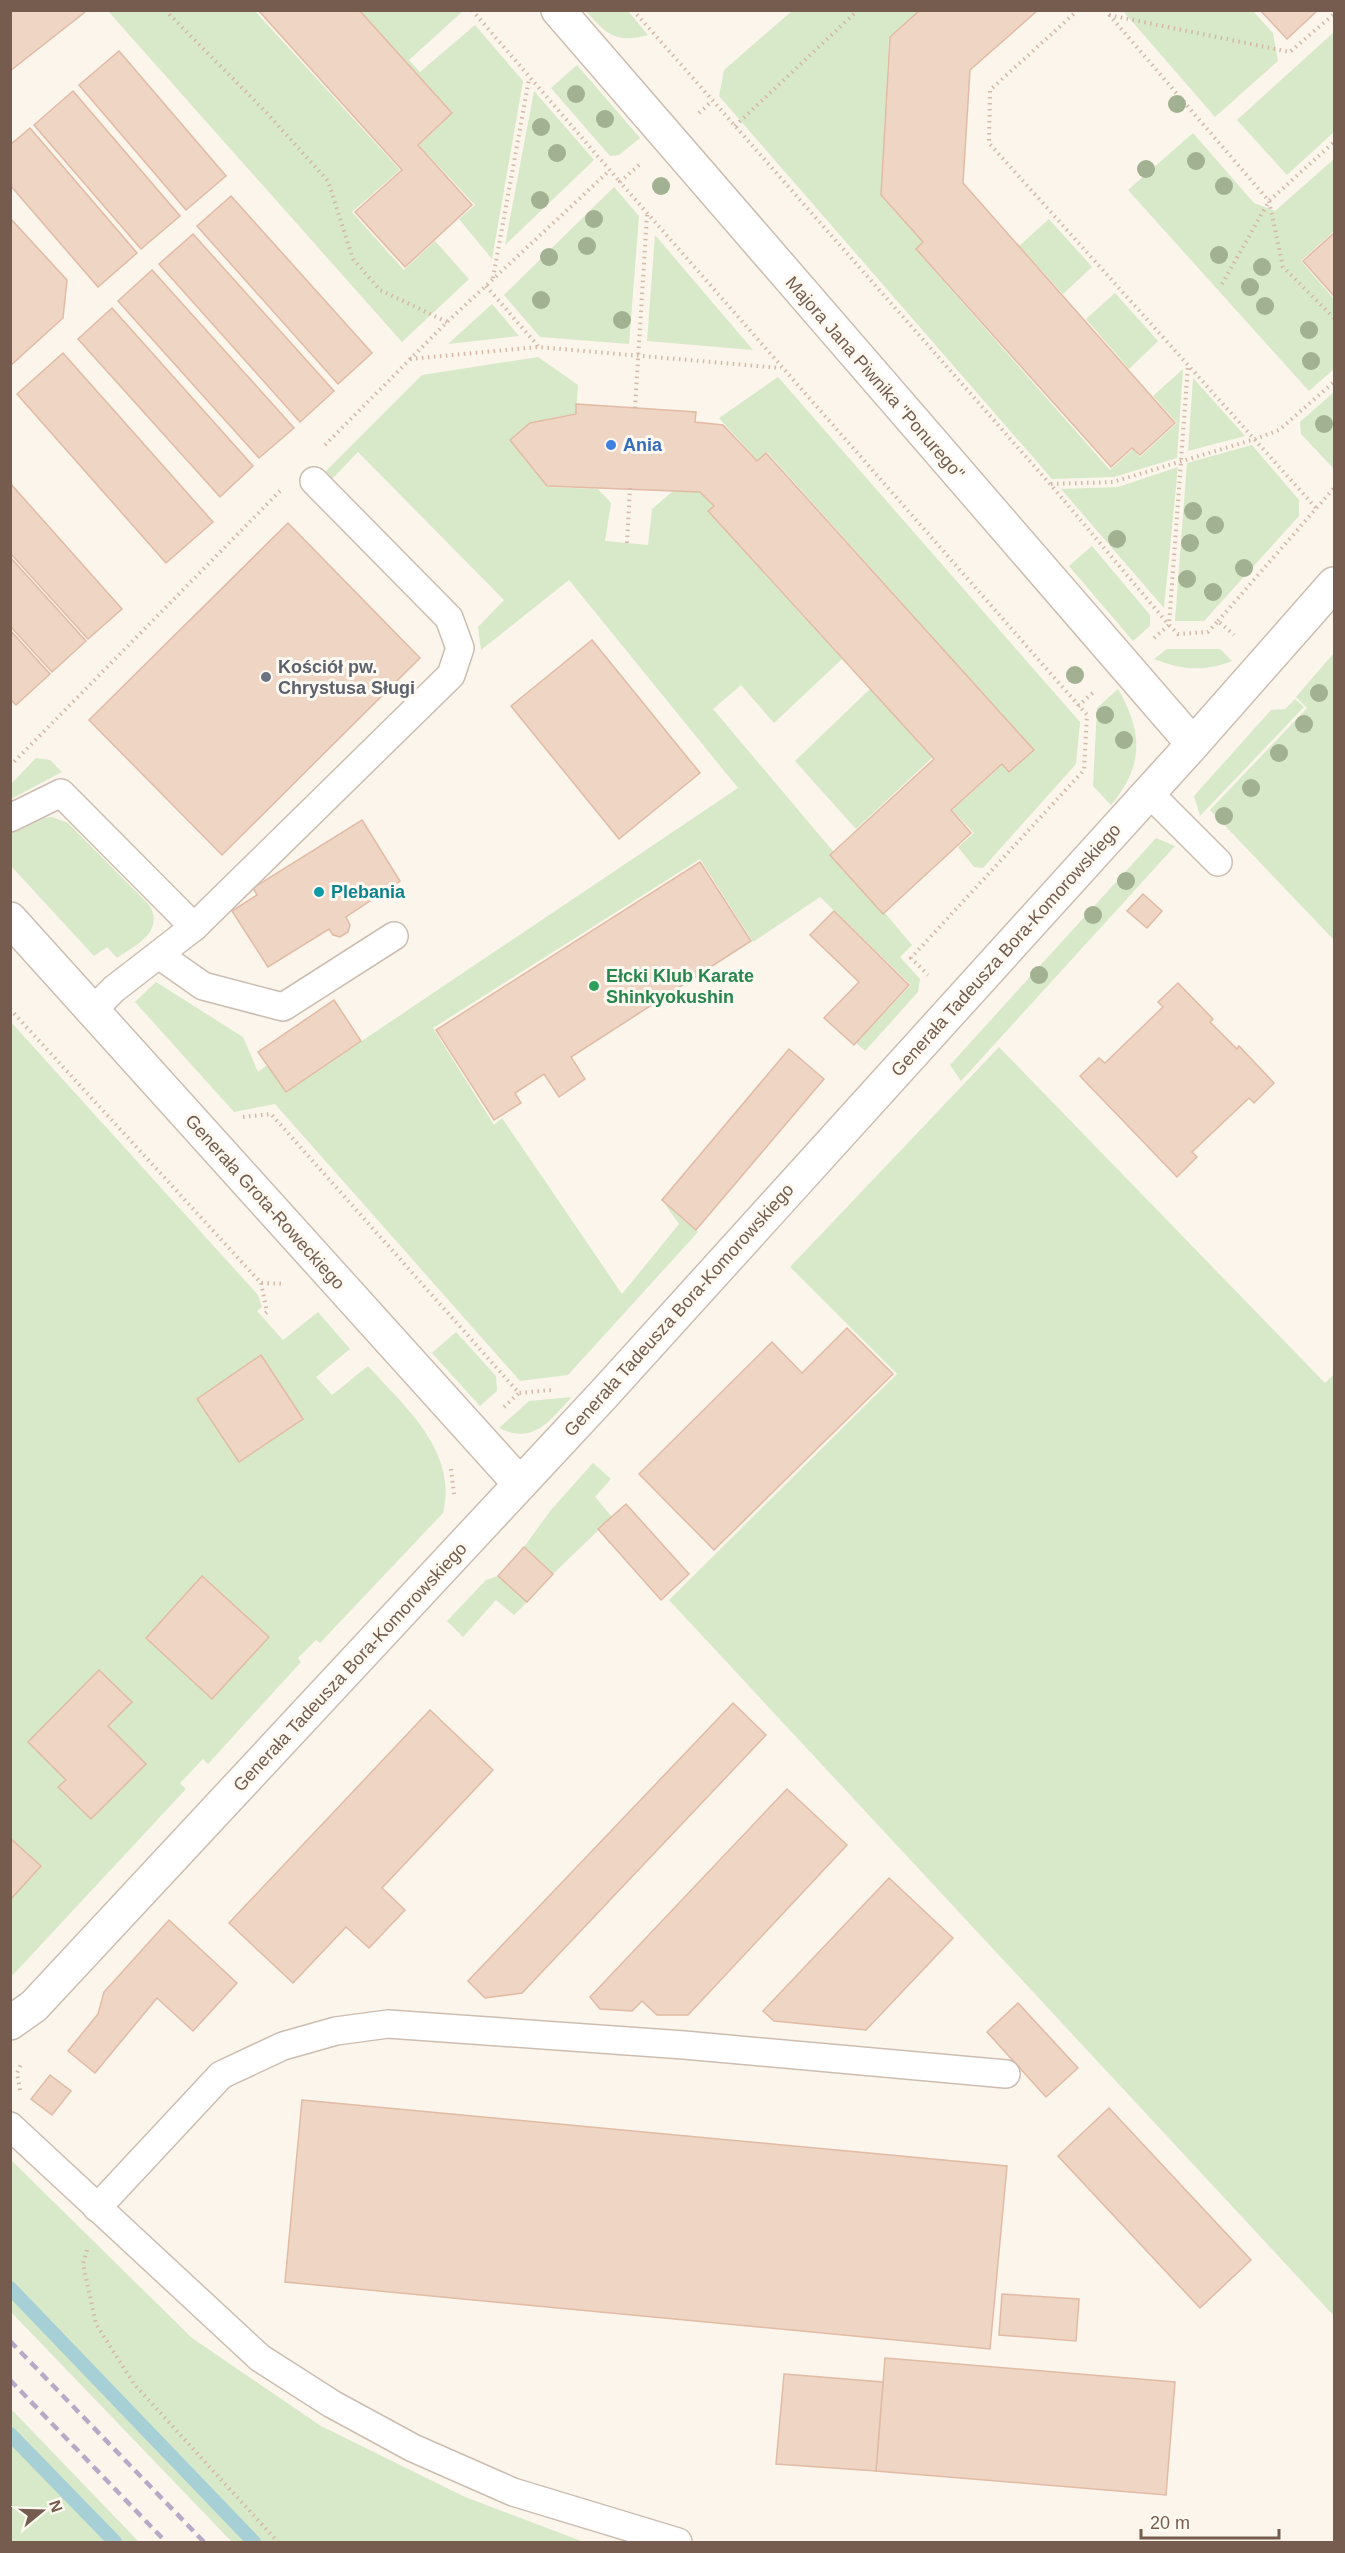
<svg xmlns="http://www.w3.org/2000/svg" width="1345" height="2553" font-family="Arial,sans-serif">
<rect width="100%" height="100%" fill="#fbf5eb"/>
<!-- green -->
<g fill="#d7e9c9">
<path d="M108,11h147l145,159 -48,42 52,58 31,-29 34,38 -67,63z"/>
<path d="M360,11h103l-54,49 11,12 55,-47 48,56 -31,178 -33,-40 16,-14 -56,-60 34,-32z"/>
<path d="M586,11h42l20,24c-32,9 -42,-1 -62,-24z"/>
<path d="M792,11h127l-30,27 -8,158 42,47 -7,7 194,220 23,-21 7,8 37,-34 -24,-27 30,-27 -6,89 -63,19 -62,2 -333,-383 5,-26z"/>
<path d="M1123,11h130l20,22 5,28 -63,56z"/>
<path d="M1334,32v100l-47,43 -50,-55z"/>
<path d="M577,65l63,73 -21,17 -9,1 -59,-68z"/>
<path d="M534,91l60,69 -89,85z"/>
<path d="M1193,133l61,70 21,8 59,-52v72l-33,30 33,38v70l-25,22 -181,-201z"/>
<path d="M614,187l25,29 -10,128 -89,-7 -36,-42z"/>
<path d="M1049,219l43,48 -29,27 -44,-48z"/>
<path d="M655,235l98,115 -106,-9z"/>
<path d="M1115,293l43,48 -29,28 -43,-50z"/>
<path d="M492,304l27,32 -71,8z"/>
<path d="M538,357l40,28 -2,28 -46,10 -21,17 38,47 51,2 13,14 -6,38 43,4 4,-36 21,-18 27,1 13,14 -6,5 135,148 -68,64 -33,-38 -28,24 199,236 -12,12 20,22 -2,13 -53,59 -9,-8 55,-58 -91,-88 -67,45 -53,-83 -267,169 61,97 8,-7 120,176 57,-70 -17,-24 36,32 -130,143 -48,6 -245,-277 -41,8 -99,-110 21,-20 87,55 15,35 9,-7 19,27 452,-304 -169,-208 -88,70 -3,-23 26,-27 -146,-148 -26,27 -8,-6 98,-98z"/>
<path d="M778,377l302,345 -4,42 -93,104 -9,-1 -16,-20 16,-14 -22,-23 50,-45 7,8 25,-23 -267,-298 -10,8 -38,-42z"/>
<path d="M1193,378l52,58 -57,15z"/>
<path d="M1334,392v77l-33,-35 -1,-12z"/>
<path d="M1252,445l47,55v16l-95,105h-29l12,-158z"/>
<path d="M1178,467l-14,141 -103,-119 57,-2z"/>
<path d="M1092,546l58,69v11l-17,15 -64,-75z"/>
<path d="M1167,649h53l12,12c-28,11 -50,9 -78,-2z"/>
<path d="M1334,653v287l-124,-130 97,-102 -11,-11z"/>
<path d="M870,689l62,69 -76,71 -61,-68z"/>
<path d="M1118,689c25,43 26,77 -7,116l-18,-19 4,-78z"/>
<path d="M1295,699l9,8 -104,109 -6,-20 77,-86 14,-1z"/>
<path d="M36,758l14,2 12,12 -51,27v-15z"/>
<path d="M52,817l16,6 82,83c14,26 -14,39 -33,52l-10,-11 -13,9 -83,-90v-32l33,-16z"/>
<path d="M1156,838l19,8 -214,235 -11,-16z"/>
<path d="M10,1021l248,274 4,12 -5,4 26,29 35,-28 32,37 -34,28 16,18 36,-29c37,41 90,85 75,147l-123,130 -4,-3 -18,18 3,4 -93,102 -5,-5 -23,24 6,6 -175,188z"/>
<path d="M999,1047l326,336 9,-9v942l-665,-716 228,-226 -107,-107z"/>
<path d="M456,1332l40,44 1,15 -17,15 -48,-53z"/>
<path d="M572,1397c-23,24 -38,48 -73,31l30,-27z"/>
<path d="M593,1463l18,16 -16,18 17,20 -59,57 -29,-27 27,-37z"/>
<path d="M498,1576l29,26 -13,13 -18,-15 -33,37 -16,-16 39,-41z"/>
<path d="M10,2159l182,179 129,88 144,71 119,45h-352l-221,-230z"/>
<path d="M10,2409h1l128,133h-128z"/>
</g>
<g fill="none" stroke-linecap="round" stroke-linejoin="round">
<!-- stream -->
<g stroke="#a7cfd6" stroke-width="14">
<path d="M10,2288l244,254"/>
<path d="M10,2434l105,108"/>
</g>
</g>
<!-- building -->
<g fill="#efd5c4" stroke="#e1bba5" stroke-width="1.5">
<path d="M10,10h74l1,2 -75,59z"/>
<path d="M258,10h101l93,103 -34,32 54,60 -67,62 -50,-55 47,-42z"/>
<path d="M920,10h118l-68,60 -7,113 212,240 -35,32 -8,-7 -21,19 -195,-218 7,-7 -42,-47 9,-158z"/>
<path d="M1260,10h58l-31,29z"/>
<path d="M119,51l107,125 -40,34 -107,-125z"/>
<path d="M73,91l107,125 -39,33 -107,-124z"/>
<path d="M30,128l107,125 -39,34 -88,-102v-40z"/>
<path d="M231,196l141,157 -34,31 -141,-158z"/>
<path d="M10,218l57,62 -4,38 -53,48z"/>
<path d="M1334,233v63l-31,-35z"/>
<path d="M193,234l141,157 -34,31 -141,-158z"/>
<path d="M152,270l142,158 -35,30 -141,-157z"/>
<path d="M112,308l141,158 -33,31 -142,-158z"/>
<path d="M63,353l150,169 -47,41 -149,-169z"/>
<path d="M576,404l120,8 -1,10 28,3 34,36 9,-8 268,297 -25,22 -7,-8 -51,46 20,23 -88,81 -53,-59 104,-96 -226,-248 6,-5 -14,-14 -153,-6 -37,-46 20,-17 46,-9z"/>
<path d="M10,483l112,126 -34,30 -78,-86z"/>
<path d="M288,523l132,135 -198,197 -133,-135z"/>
<path d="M10,557l76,84 -34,31 -42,-46z"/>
<path d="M10,630l40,44 -34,31 -6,-6z"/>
<path d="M592,640l108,133 -81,66 -108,-133z"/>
<path d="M362,820l38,61 -54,36 4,8 -2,7 -8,5 -7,-2 -4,-6 -61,38 -36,-56 25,-16 -4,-7z"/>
<path d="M700,862l51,79 -180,116 14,22 -26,18 -15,-23 -29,19 6,10 -27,17 -58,-90z"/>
<path d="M1143,894l19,17 -15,17 -20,-17z"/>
<path d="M834,911l75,74 -55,60 -30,-27 35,-36 -49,-47z"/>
<path d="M1178,983l35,36 -3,3 27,27 2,-3 35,37 -20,20 -5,-5 -57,54 5,5 -20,20 -97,-101 19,-18 6,5 58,-56 -5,-5z"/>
<path d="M334,1000l27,41 -75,51 -28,-40z"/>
<path d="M789,1049l35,30 -128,151 -34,-30z"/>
<path d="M847,1328l46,46 -179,176 -75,-76 133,-132 30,31z"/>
<path d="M261,1355l42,64 -64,43 -42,-63z"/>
<path d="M626,1504l63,70 -28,26 -63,-71z"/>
<path d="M524,1547l29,27 -26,28 -29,-26z"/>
<path d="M202,1576l67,61 -57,62 -66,-61z"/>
<path d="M99,1670l33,32 -24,24 38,38 -55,55 -33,-32 8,-7 -38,-38z"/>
<path d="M733,1703l33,32 -244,258 -37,5 -17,-17z"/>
<path d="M430,1710l63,60 -111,118 23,22 -36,38 -23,-21 -53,56 -64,-60z"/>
<path d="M787,1789l60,56 -159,170h-31l-15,-14 -10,10 -32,-2 -10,-12z"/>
<path d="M10,1838l31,28 -31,34z"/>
<path d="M889,1878l64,60 -87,92 -92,-9 -11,-10z"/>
<path d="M169,1920l68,63 -44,48 -36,-33 -62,75 -27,-22 30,-37 6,-22z"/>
<path d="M1018,2003l60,65 -32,29 -59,-65z"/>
<path d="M50,2075l21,16 -19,24 -21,-16z"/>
<path d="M302,2100l705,66 -17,183 -705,-67z"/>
<path d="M1109,2108l142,152 -51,48 -142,-152z"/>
<path d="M1002,2294l77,5 -3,42 -77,-6z"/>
<path d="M885,2358l290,24 -9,113 -290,-24z"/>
<path d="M784,2374l99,8 -7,89 -100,-7z"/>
</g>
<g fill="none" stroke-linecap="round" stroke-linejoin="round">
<defs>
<g id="lane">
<path d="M1149,793l69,69"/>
<path d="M10,818l51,-25 133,134"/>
<path d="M159,955l44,31 80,21 111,-71"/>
<path d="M93,1010l21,-21 80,-62 257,-252 9,-27 -11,-30 -135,-137"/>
<path d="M10,2126l250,232 72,46 81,44 100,44 165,50"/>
<path d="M97,2208l124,-133 62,-29 53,-15 52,-7 296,21 322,29"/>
</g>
<g id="street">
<path d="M558,10l635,734"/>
<path d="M10,919l510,565"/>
<path d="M10,2023l24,-17 569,-611 590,-651 141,-160"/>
</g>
</defs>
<!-- lane casing -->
<use href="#lane" stroke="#cdbdb1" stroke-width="30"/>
<!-- street casing -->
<use href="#street" stroke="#cdbdb1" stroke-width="36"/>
<!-- path -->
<g stroke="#d5b8a7" stroke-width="4" stroke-dasharray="1.5 4.5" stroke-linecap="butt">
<path d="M165,10l100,101 63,70 25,78 27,31 67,32"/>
<path d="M472,10l148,172"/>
<path d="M633,10l417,474 119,141 9,9 30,-2 10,-11 16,14"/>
<path d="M1078,10l-88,80 -1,53 327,365"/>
<path d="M1105,10l164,191 14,66 51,51"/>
<path d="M1109,15l181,37 44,-38"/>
<path d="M699,113l13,-12"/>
<path d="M735,126l123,-116"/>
<path d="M639,165l-19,17 467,533 -3,55 -173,188 17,17"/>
<path d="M493,278l36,-199"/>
<path d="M1222,284l47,-83 65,-59"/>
<path d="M486,286l52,60"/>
<path d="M410,359l128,-12 243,21"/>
<path d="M635,408l12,-193"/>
<path d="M325,445l122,-123 162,-151"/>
<path d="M1051,484l62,-2 142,-43 24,-9 55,-48"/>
<path d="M627,543l3,-55"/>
<path d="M1218,621l116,-133"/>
<path d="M1154,638l15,-13 19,-260"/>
<path d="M1078,706l17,-15"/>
<path d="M10,766l270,-275"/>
<path d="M10,1009l251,274 24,1"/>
<path d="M243,1117l28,-3 248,279 32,-3"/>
<path d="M261,1283l6,29 -5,4"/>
<path d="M504,1407l15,-14"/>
<path d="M451,1469l3,25"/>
<path d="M20,2090l-3,-17 5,-11"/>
<path d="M87,2250l-4,14 13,60 38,60 144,158"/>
</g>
<!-- lane -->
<use href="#lane" stroke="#fff" stroke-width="27"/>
<!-- street -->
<use href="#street" stroke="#fff" stroke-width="33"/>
<!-- rail -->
<g stroke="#b8a9c6" stroke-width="4.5" stroke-dasharray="9 6" stroke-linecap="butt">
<path d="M10,2341l194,201"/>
<path d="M10,2380l156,162"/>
</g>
</g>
<!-- trees -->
<g fill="#a1b191">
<circle cx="576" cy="94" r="9"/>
<circle cx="1177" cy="104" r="9"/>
<circle cx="605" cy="119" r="9"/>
<circle cx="541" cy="127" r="9"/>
<circle cx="557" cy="153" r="9"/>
<circle cx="1196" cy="161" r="9"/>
<circle cx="1146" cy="169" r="9"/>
<circle cx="661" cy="186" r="9"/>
<circle cx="1224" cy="186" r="9"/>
<circle cx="540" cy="200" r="9"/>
<circle cx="594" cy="219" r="9"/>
<circle cx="587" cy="246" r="9"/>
<circle cx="1219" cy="255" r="9"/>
<circle cx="549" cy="257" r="9"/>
<circle cx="1262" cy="267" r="9"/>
<circle cx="1250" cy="287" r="9"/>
<circle cx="541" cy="300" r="9"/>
<circle cx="1265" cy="306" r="9"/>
<circle cx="622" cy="320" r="9"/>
<circle cx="1309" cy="330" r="9"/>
<circle cx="1311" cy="361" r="9"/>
<circle cx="1324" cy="424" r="9"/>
<circle cx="1193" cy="511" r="9"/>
<circle cx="1215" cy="525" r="9"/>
<circle cx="1117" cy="539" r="9"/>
<circle cx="1190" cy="543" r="9"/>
<circle cx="1244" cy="568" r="9"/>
<circle cx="1187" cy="579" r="9"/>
<circle cx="1213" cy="592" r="9"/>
<circle cx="1075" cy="675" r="9"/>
<circle cx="1319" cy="693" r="9"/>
<circle cx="1105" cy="715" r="9"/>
<circle cx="1304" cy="724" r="9"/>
<circle cx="1124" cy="740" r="9"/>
<circle cx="1279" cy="753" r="9"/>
<circle cx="1251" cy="788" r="9"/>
<circle cx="1224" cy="816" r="9"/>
<circle cx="1126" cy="881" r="9"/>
<circle cx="1093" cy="915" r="9"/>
<circle cx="1039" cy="975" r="9"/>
</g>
<!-- markers -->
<circle fill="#3f7fe0" stroke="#fef9f1" stroke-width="2" cx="611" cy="445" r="6"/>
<circle fill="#6b7280" stroke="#fef9f1" stroke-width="2" cx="266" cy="677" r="6"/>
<circle fill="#0f9aa8" stroke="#fef9f1" stroke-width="2" cx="319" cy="892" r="6"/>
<circle fill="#2e9e5b" stroke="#fef9f1" stroke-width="2" cx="594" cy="986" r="6"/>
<g text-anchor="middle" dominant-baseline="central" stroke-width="6" stroke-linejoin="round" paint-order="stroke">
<!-- street labels -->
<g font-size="18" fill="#755c4f" stroke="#fef9f1">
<text transform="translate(875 378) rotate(49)">Majora Jana Piwnika "Ponurego"</text>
<text transform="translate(1006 950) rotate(-48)">Generała Tadeusza Bora-Komorowskiego</text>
<text transform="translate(265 1202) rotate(48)">Generała Grota-Roweckiego</text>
<text transform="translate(679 1310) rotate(-48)">Generała Tadeusza Bora-Komorowskiego</text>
<text transform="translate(350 1667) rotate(-47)">Generała Tadeusza Bora-Komorowskiego</text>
</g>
<!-- shop labels -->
<g font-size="18" font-weight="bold" fill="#366cbe" stroke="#fef9f1" text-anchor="start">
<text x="623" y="445">Ania</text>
</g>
<!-- worship labels -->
<g font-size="18" font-weight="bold" fill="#5b616d" stroke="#fef9f1" text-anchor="start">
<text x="278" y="667">Kościół pw.<tspan x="278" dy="21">Chrystusa Sługi</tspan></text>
</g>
<!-- culture labels -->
<g font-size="18" font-weight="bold" fill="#0d838f" stroke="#fef9f1" text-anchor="start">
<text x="331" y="892">Plebania</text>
</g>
<!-- leisure labels -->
<g font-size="18" font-weight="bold" fill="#27864d" stroke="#fef9f1" text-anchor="start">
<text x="606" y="976">Ełcki Klub Karate<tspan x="606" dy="21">Shinkyokushin</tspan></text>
</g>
</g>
<!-- border -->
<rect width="1345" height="2553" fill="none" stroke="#755c4f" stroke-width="24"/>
<!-- north arrow -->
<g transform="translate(42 2511) rotate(71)" stroke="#fef9f1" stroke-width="4.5" paint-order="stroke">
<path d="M0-4.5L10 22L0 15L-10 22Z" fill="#755c4f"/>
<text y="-9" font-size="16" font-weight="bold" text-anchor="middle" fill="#755c4f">N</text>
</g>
<!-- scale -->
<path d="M1141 2529v9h138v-9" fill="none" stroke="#755c4f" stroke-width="3"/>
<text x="1150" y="2529" font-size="18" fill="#755c4f" stroke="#fef9f1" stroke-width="4.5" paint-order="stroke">20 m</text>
</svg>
